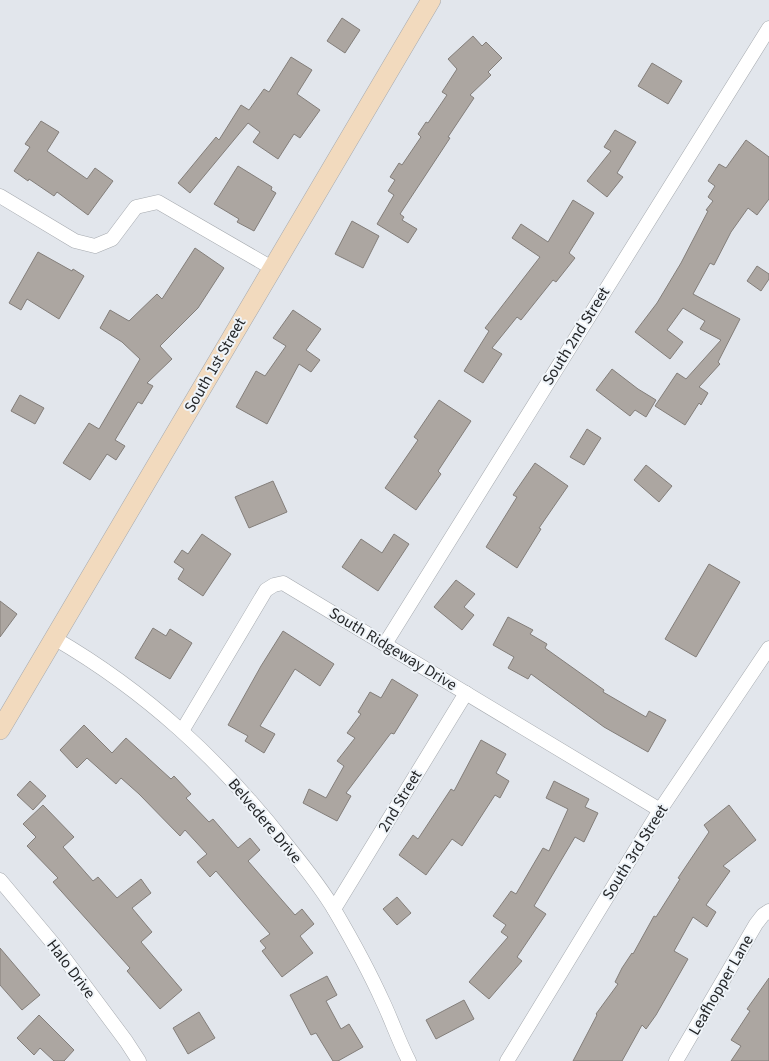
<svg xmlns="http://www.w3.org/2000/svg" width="769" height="1061" font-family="'Source Sans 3',sans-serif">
<rect width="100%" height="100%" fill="#e2e6ec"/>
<!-- building -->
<g fill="#aca6a1" stroke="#837e7a">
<path d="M342,18l18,12 -15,23 -18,-12z"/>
<path d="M473,36l9,10 4,-4 16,16 -14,14 3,3 -21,20 4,3 -26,39 2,1 -50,76 4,3 -2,3 15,9 -9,14 -31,-19 17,-29 -6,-4 7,-11 -5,-3 9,-14 3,2 19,-28 -3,-3 8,-12 2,1 19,-28 -5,-3 15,-23 -9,-10z"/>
<path d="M291,57l21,13 -15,24 23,16 -20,28 -6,-4 -16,25 -25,-17 7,-10 -12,-9 -58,70 -12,-10 38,-46 3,3 22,-35 8,5 15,-21 5,3z"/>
<path d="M652,63l30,18 -14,23 -30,-18z"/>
<path d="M41,121l18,11 -12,19 40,28 8,-11 18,13 -25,34 -31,-23 -3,4 -25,-17 -1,2 -14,-10 16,-24 -5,-3z"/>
<path d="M615,130l21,12 -19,31 6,4 -16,20 -20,-16 24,-30 -7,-4z"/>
<path d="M746,140l23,17v42l-12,16 -9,-7 -17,24 -17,33 -4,-2 -17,31 47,25 -22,43 2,2 -21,23 9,6 -7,12 -2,-2 -14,22 -30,-19 22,-33 9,6 35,-39 -21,-11 5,-8 -22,-13 -16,22 16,12 -13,17 -35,-27 22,-29 24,-40 27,-52 -2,-1 7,-9 -5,-4 7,-11 -7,-5 11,-17 7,4z"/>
<path d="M238,166l34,21 -1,3 5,3 -22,38 -17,-9 2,-3 -25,-15z"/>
<path d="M573,200l21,13 -25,40 6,5 -19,24 -3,-2 -32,40 -4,-3 -25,31 10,6 -19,29 -19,-12 25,-40 -4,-3 55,-71 -28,-19 9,-14 27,18z"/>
<path d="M352,221l27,15 -16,32 -28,-14z"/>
<path d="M195,248l29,20 -26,40 -38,38 12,13 -25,24 6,3 -11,18 -4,-2 -23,38 10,6 -9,14 -9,-6 -17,26 -27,-17 26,-40 10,6 41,-70 -18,-17 -22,-14 10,-18 19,11 28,-27 5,5z"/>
<path d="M38,252l34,19 1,-2 11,7 -25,43 -32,-20 -6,11 -12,-7z"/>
<path d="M757,266l12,8v5l-8,12 -14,-10z"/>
<path d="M293,310l28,19 -15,21 14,10 -9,12 -12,-8 -32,60 -31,-17 20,-36 9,5 21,-30 -13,-8z"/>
<path d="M612,369l26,20 18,11 -10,17 -11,-7 -5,6 -34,-26z"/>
<path d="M20,395l24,13 -9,16 -24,-13z"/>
<path d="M439,400l32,21 -33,50 3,3 -25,36 -31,-22 33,-48 -4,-3z"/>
<path d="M587,429l14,9 -17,27 -14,-8z"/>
<path d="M535,463l33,23 -29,42 2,1 -24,39 -31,-21 31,-50 -4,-2z"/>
<path d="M646,465l26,21 -13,16 -25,-22z"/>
<path d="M273,481l14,31 -38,16 -14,-31z"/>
<path d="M202,534l29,20 -28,42 -25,-17 6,-10 -10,-7 8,-12 6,4z"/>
<path d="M394,534l15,10 -31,47 -36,-24 19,-28 21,14z"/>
<path d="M709,564l31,18 -44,75 -31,-18z"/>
<path d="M456,580l19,14 -11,13 10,8 -12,15 -28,-23z"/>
<path d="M0,601l17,13 -17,23z"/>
<path d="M508,617l25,13 -3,4 17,10 -2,4 59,42 -1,2 43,25 3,-6 17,9 -18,32 -44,-25 -73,-53 -3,5 -20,-11 6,-11 -21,-12z"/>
<path d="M153,628l13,8 4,-7 22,14 -22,36 -35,-21z"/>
<path d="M283,631l51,33 -14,22 -25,-17 -35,57 15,8 -11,19 -19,-12 3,-5 -20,-11 33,-59z"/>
<path d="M392,679l26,16 -24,39 -3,-1 -45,60 5,3 -14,25 -34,-18 6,-14 17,9 18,-32 -7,-5 18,-23 -8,-5 14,-19 -3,-2 12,-20 11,6z"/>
<path d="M84,725l28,28 14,-15 45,41 3,-3 17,18 -5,4 23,24 4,-3 25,29 12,-10 10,12 -12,11 47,54 7,-6 12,15 -14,12 13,17 -31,24 -20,-26 4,-3 -6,-7 10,-7 -54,-63 -6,6 -13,-15 10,-8 -22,-24 -5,6 -41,-42 -18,-16 -5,6 -29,-26 -10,10 -17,-18z"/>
<path d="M481,740l25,14 -10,19 13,8 -9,17 -5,-3 -33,51 -10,-7 -26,36 -27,-20 14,-20 5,4 33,-50 3,2z"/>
<path d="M30,781l16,15 -13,14 -16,-15z"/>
<path d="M554,781l35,18 -4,8 13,6 -14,29 -9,-5 -41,69 12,8 -29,43 5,4 -33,38 -20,-17 39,-45 -7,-5 5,-7 -13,-9 18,-25 5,3 27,-46 6,3 19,-42 -22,-11z"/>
<path d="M43,805l31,32 -11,10 30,34 5,-4 19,21 24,-19 10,14 -19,15 20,24 -11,10 41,48 -22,19 -33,-38 3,-3 -77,-86 5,-4 -31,-32 9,-9 -13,-13z"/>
<path d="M729,805l27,35 -33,26 7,5 -24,34 10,7 -9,15 -14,-10 -19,34 14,8 -32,56 -10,14 -4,-4 -20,36h-49l24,-46 -1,-1 22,-30 -3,-2 7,-14 10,-15 1,1 21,-38 2,1 24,-38 -2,-1 31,-46 -5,-7z"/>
<path d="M397,897l14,16 -14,12 -14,-16z"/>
<path d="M0,948l40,47 -18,15 -22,-25z"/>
<path d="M327,976l10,19 -11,6 15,28 8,-5 14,23 -25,14h-5l-17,-28 -5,2 -21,-40z"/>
<path d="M769,978v83h-38l10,-15 -10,-6 19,-29 -3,-2z"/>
<path d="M464,1000l10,19 -38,20 -10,-19z"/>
<path d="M199,1012l16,26 -27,16 -15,-26z"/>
<path d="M39,1015l35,35 -10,11h-10l-14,-13 -6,7 -17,-17z"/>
</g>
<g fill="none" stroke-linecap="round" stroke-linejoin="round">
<defs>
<g id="street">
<path d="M0,196l75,45 20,5 17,-7 24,-32 22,-5 114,66"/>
<path d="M54,638c93,54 166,122 232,206 17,21 35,43 49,67 17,29 34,60 48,91 9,19 16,40 26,59"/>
<path d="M385,644l384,-616"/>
<path d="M182,731l84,-141 8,-5 9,-2 377,227"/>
<path d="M0,880l56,67 70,94 13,20"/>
<path d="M334,909l132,-216"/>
<path d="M507,1061l153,-251 109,-162"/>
<path d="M676,1061l80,-137 7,-9 6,-4"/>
</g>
<path id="secondary" d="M0,730l431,-730"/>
</defs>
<!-- street casing -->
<use href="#street" stroke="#a6aaaf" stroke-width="15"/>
<!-- secondary casing -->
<use href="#secondary" stroke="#a6aaaf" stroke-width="20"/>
<!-- street -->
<use href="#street" stroke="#fff" stroke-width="14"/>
<!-- secondary -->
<use href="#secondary" stroke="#f2dabe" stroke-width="19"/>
</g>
<g text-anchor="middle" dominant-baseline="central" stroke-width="4" stroke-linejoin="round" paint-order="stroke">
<!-- street labels -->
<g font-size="16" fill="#252729" stroke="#eff4f9">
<text transform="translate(576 336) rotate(-58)">South 2nd Street</text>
<text transform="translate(215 365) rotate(-60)">South 1st Street</text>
<text transform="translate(393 649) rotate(31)">South Ridgeway Drive</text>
<text transform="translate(400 801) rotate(-59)">2nd Street</text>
<text transform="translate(265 821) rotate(50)">Belvedere Drive</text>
<text transform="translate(635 852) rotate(-58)">South 3rd Street</text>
<text transform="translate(71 969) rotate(53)">Halo Drive</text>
<text transform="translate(721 985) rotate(-60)">Leafhopper Lane</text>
</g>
</g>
</svg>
